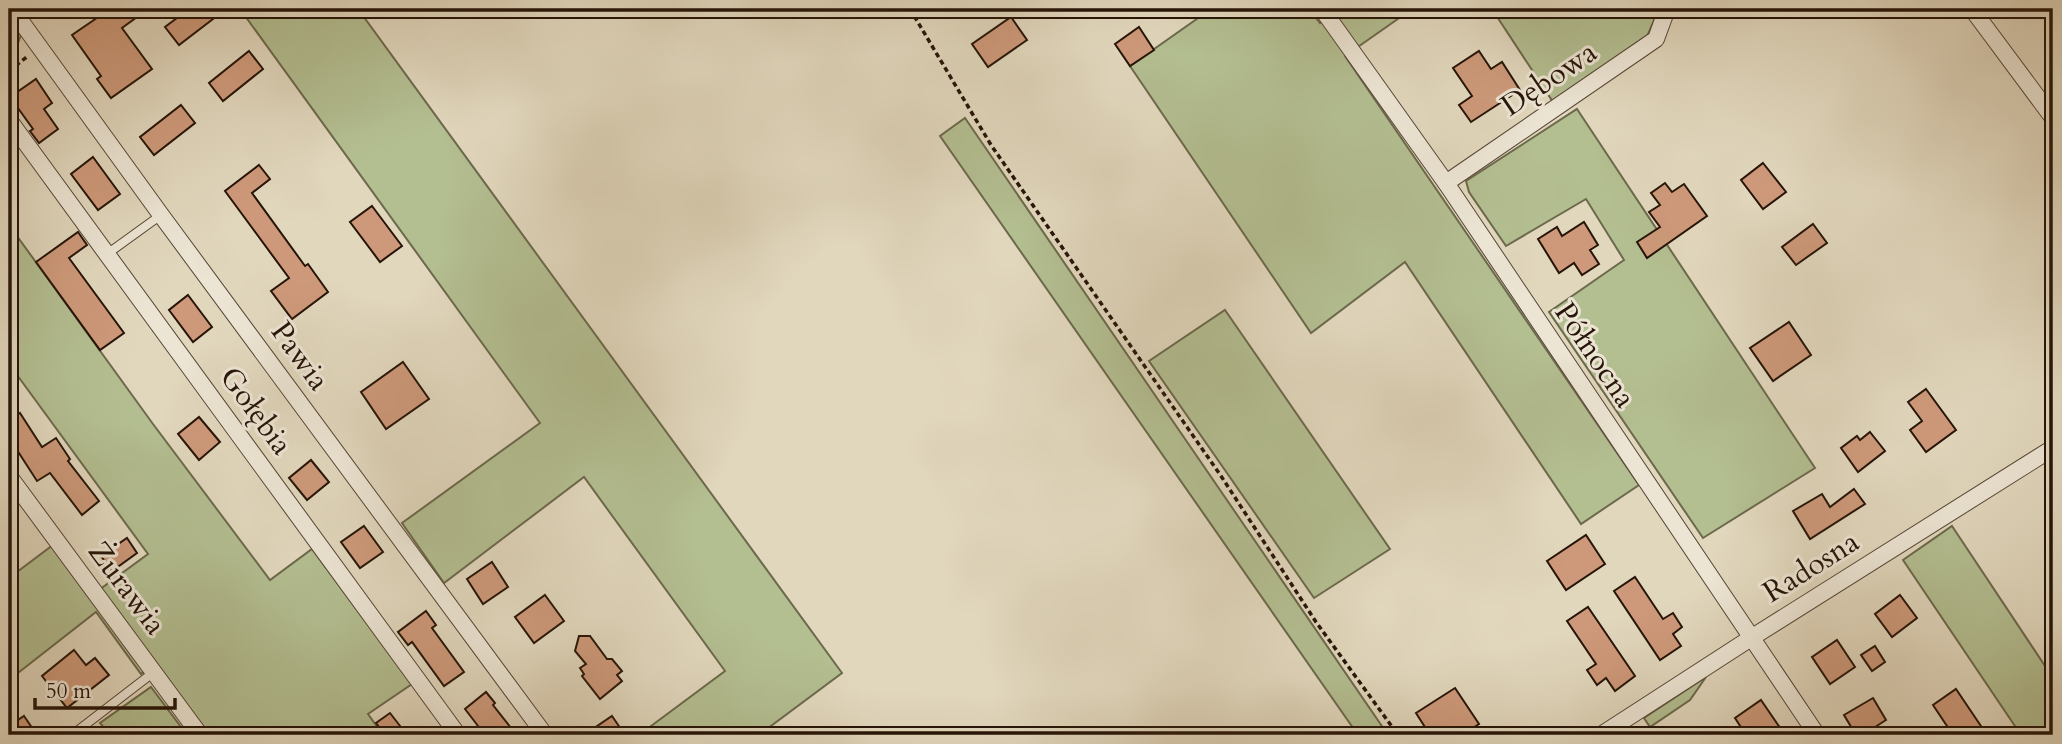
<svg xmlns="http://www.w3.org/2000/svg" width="2062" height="744" font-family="Cardo,serif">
<rect width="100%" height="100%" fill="#e1d7bd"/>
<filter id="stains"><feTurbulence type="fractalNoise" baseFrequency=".00286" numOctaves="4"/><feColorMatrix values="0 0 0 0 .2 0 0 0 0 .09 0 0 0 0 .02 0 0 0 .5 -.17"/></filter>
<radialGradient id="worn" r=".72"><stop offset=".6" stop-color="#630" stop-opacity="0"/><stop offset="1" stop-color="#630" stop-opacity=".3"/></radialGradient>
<!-- green -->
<g fill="#b3be91" stroke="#6c694c" stroke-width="2">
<path d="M240,9h118l484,664 -75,56 5,6h-133l86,-64 -141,-194 -140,106 -42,-60 138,-100z"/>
<path d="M1211,9h98l11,14 18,-14h74l-67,47 294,429 -58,39 -176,-262 -94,71 -181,-267z"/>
<path d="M1492,9h167l-13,30 -93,63z"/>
<path d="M9,19l12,16 -3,8 -9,7z"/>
<path d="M1577,109l238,359 -112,70 -154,-226 75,-52 -38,-61 -80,47 -37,-54 -3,-11z"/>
<path d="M965,118l423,617h-30l-418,-599z"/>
<path d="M9,225l144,199 117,156 42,-31 100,135 -44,30 15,21h-175l-109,-145 49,-36 -139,-190z"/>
<path d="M1225,310l165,239 -76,49 -165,-237z"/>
<path d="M1952,526l101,152v57h-32l-118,-175z"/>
<path d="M53,545l93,125 -5,4 -45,-62 -87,68v-102z"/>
<path d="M1706,677l-16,23 -40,27 -6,-9z"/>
<path d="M151,687l36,48h-77l-10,-12z"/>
</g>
<!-- building -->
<g fill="#cd997a" stroke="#261408" stroke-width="2">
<path d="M110,9h38l-26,19 30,41 -41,29 -14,-19 4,-3 -29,-41z"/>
<path d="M189,9h37l-47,36 -14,-18z"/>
<path d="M1011,17l16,23 -39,27 -16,-23z"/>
<path d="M1139,27l15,23 -24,16 -15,-22z"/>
<path d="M249,51l14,18 -40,32 -14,-18z"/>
<path d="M1479,51l12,18 11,-7 18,28 -49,32 -12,-17 13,-9 -19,-28z"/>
<path d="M36,79l16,24 -8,6 14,20 -19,14 -9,-12 3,-2 -23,-32z"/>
<path d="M181,105l14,18 -41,32 -14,-18z"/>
<path d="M93,157l27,37 -22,16 -27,-36z"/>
<path d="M1763,163l23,29 -23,17 -22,-29z"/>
<path d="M259,165l11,14 -18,14 53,73 3,-2 20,28 -36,27 -21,-28 18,-13 -64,-87z"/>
<path d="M1665,183l7,9 12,-8 23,32 -60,42 -10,-16 23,-15 -11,-15 11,-7 -9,-12z"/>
<path d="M372,206l30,40 -22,16 -30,-40z"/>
<path d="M1584,222l14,23 -8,5 9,14 -17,11 -8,-12 -15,10 -21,-34 19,-12 5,9z"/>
<path d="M1813,224l14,19 -31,22 -14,-18z"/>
<path d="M78,232l9,13 -18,13 55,75 -24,17 -64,-88z"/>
<path d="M188,295l24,32 -19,15 -24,-32z"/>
<path d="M1789,322l22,33 -38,26 -23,-33z"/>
<path d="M403,362l26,37 -43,30 -25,-37z"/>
<path d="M1926,389l30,41 -30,22 -16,-22 12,-9 -14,-19z"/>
<path d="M20,413l22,34 14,-9 14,21 -2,2 31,40 -17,14 -32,-42 -13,8 -22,-34 -6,4v-31z"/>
<path d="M199,417l21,25 -21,18 -21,-26z"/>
<path d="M1870,432l15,19 -27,21 -17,-24 16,-12 3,4z"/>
<path d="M311,460l18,22 -22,18 -18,-22z"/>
<path d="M1854,489l11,15 -55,35 -17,-28 29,-17 8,13z"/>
<path d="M364,526l19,26 -23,16 -19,-26z"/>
<path d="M1586,535l19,29 -39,26 -19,-29z"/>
<path d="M127,538l10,15 -25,18 -11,-15z"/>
<path d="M492,562l16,25 -25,17 -16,-25z"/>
<path d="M1635,577l28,42 10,-6 9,14 -9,7 8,12 -21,14 -46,-69z"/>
<path d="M545,595l19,26 -30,22 -19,-26z"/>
<path d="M1900,595l17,23 -25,19 -17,-23z"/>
<path d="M1588,607l47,69 -20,15 -9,-13 -9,7 -10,-15 9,-6 -29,-43z"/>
<path d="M426,611l10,14 -4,3 32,44 -20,14 -32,-44 -4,3 -10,-13z"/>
<path d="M579,636h11l17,23h5l10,12 -5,4 5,6 -22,18 -18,-23 2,-2 -4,-6 6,-4 -11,-13z"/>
<path d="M1837,640l18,27 -25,17 -18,-27z"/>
<path d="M1875,646l10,16 -13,9 -11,-16z"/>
<path d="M74,650l12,15 9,-7 14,17 -42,33 -25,-32z"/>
<path d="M1455,688l24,36 -17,11h-32l-14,-22z"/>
<path d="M1956,689l31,46h-34l-20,-30z"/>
<path d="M486,692l9,11 -2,2 18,23 -9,7h-17l-20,-26z"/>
<path d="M1873,698l13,22 -14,9 3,6h-19l-12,-20z"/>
<path d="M1761,700l24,35h-39l-11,-17z"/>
<path d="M390,713l17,22h-22l-9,-12z"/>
<path d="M24,716l13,19h-28v-9z"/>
<path d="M612,716l13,19h-41z"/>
</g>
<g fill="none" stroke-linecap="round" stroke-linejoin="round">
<defs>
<g id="lane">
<path d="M107,254l54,-39"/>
<path d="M72,735l82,-63"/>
</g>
<g id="street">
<path d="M12,9l149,206 384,520"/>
<path d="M1322,9l124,174 371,552"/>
<path d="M1972,9l81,109"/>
<path d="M9,120l449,615"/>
<path d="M1446,183l210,-144 11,-30"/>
<path d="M9,476l191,259"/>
<path d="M1601,735l150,-97 302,-190"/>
</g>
</defs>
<!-- lane casing -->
<use href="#lane" stroke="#554535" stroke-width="10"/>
<!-- street casing -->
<use href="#street" stroke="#554535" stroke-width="18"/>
<!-- path -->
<g stroke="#261408" stroke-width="3.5" stroke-dasharray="5 3.5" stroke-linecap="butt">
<path d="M910,9l81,136 230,331 95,146 82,113"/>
<path d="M9,71l19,-15"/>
</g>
<!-- lane -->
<use href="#lane" stroke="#ece5d4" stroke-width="8"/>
<!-- street -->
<use href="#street" stroke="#ece5d4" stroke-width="16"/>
</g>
<g text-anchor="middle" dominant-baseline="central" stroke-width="6" stroke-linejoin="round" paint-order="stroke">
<!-- street labels -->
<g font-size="30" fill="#261408" stroke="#ece5d4">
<text transform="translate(1549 79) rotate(-34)">Dębowa</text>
<text transform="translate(1595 355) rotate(56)">Północna</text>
<text transform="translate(300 356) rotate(54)">Pawia</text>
<text transform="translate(256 411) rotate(54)">Gołębia</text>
<text transform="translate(1811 567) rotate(-32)">Radosna</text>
<text transform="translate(127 588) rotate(53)">Żurawia</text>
</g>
</g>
<!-- margin -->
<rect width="2062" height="744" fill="none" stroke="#e1d7bd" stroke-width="35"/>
<rect x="10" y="10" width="2041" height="723" fill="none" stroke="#261408" stroke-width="3.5"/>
<rect x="18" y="18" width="2027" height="709" fill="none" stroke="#261408" stroke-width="2"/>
<!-- scale -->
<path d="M35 698v10h140v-10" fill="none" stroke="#261408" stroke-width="3.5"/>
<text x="46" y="698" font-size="21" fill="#261408" stroke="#ece5d4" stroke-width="5" paint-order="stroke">50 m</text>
<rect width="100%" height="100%" filter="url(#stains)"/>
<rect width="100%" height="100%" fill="url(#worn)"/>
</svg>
